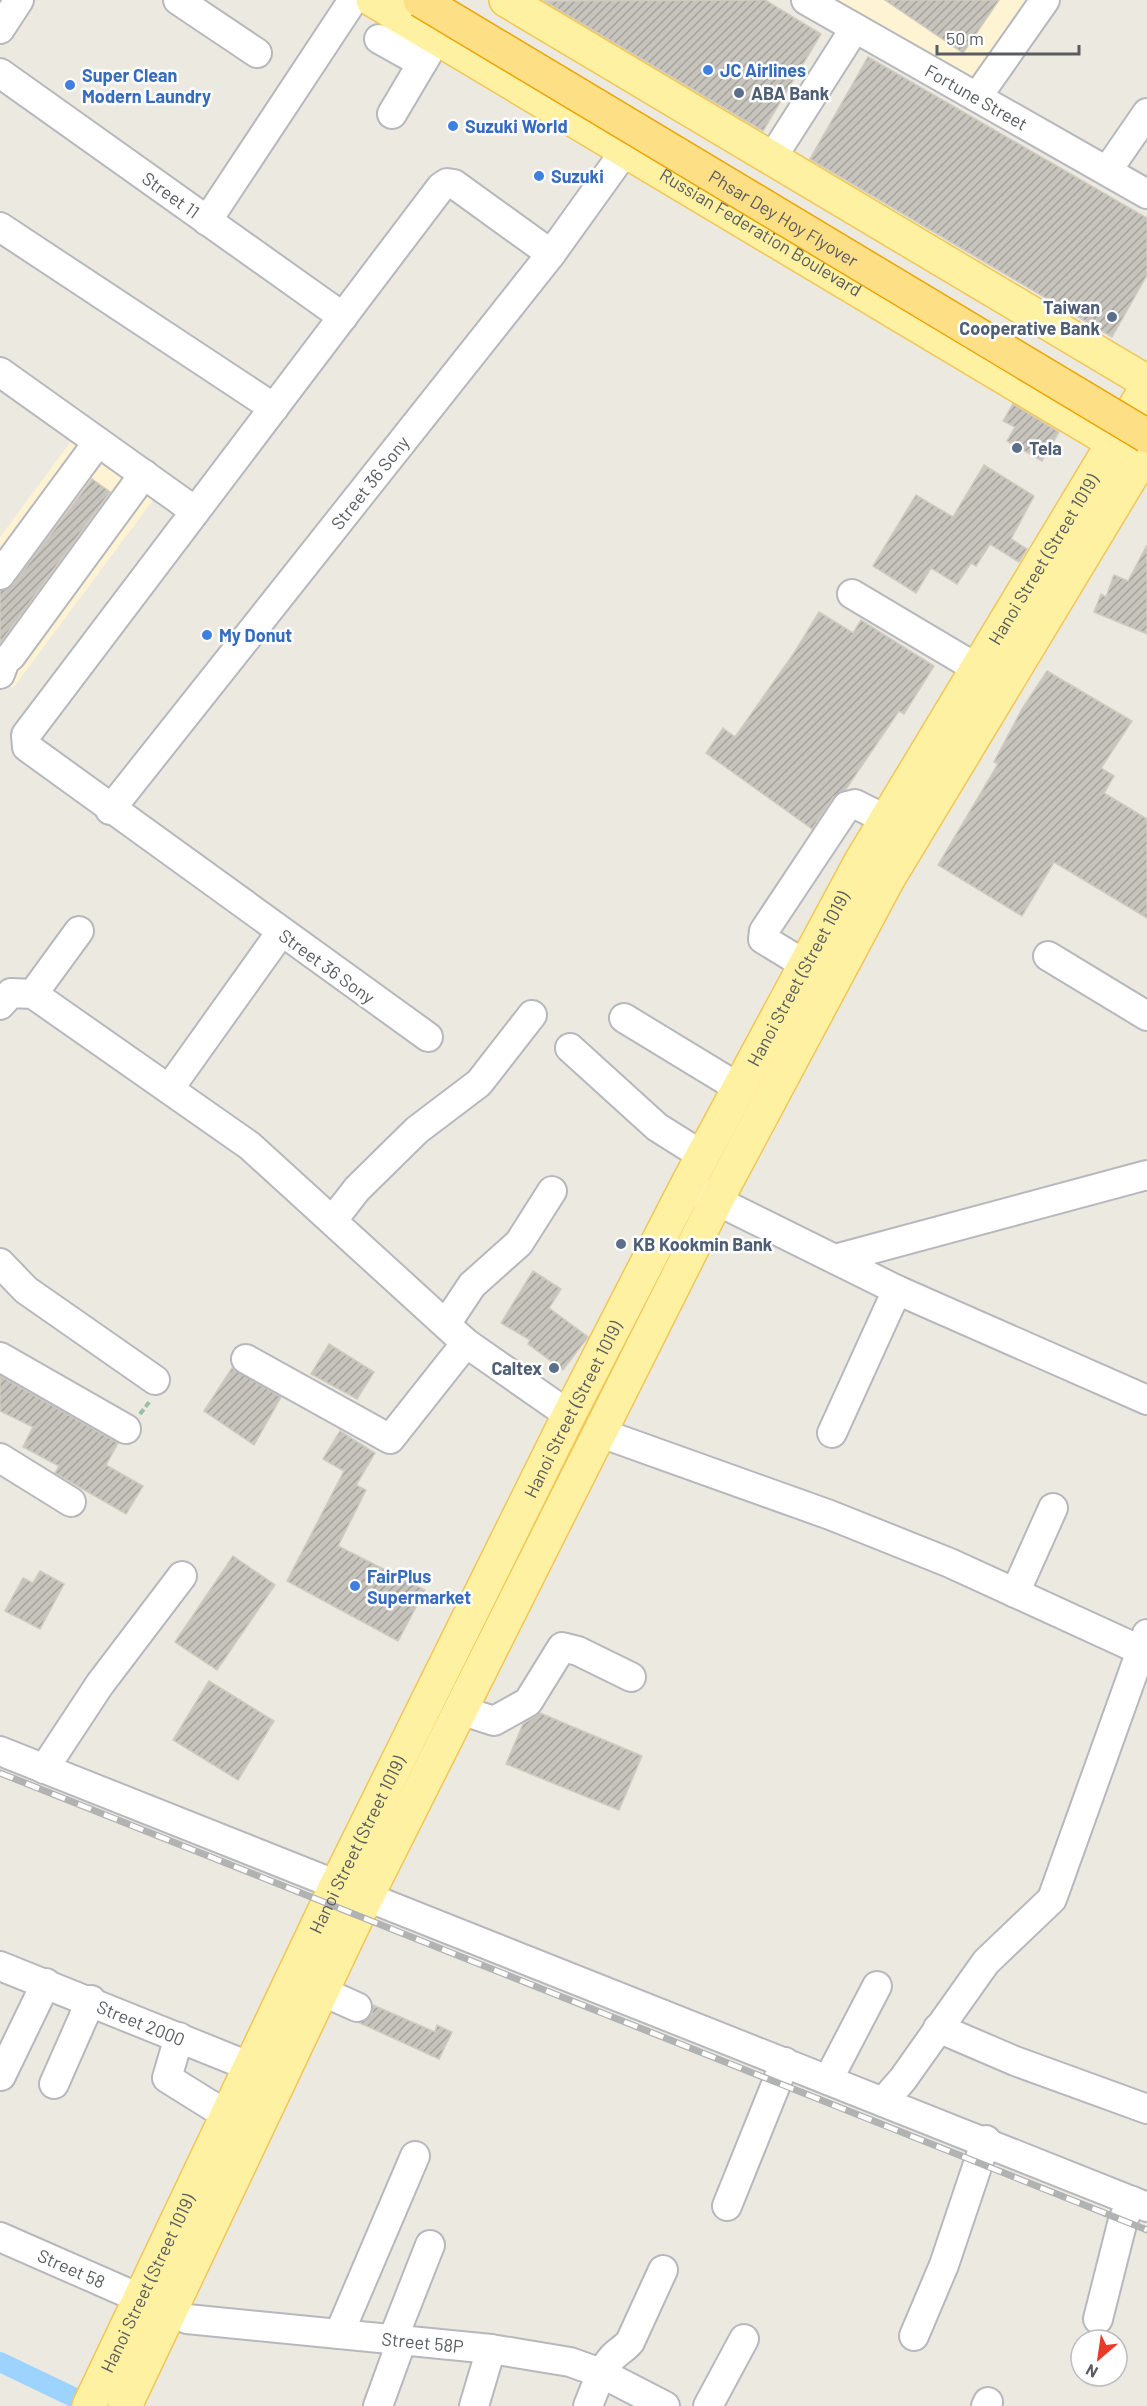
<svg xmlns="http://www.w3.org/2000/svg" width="1147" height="2406" font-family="Barlow,sans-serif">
<defs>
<pattern id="building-hatch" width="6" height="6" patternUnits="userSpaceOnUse" patternTransform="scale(1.5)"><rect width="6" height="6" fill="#c7c4bd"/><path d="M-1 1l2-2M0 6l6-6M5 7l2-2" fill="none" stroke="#a5a29d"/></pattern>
</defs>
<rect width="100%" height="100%" fill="#ece9e0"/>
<!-- commercial -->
<g fill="#fef4d3">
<path d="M829,0h223l-72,102z"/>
<path d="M78,432l81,60 -146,196 -13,-10v-141z"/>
</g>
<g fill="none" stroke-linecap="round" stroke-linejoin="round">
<!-- canal -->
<path stroke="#9dd3ff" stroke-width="20" d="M0,2362l92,44"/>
</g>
<!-- building -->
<g fill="url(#building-hatch)" stroke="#d0cbbe" stroke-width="1.5">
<path d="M765,0l56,34 -58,97 -219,-130z"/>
<path d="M885,0h114l-36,53z"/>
<path d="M868,57l279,161v57l-35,62 -302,-178z"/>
<path d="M1013,404l46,28 -17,29 -35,-20 8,-14 -12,-6z"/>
<path d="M984,465l50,31 -23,43 16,10 -8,13 -29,-18 -14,22 -5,-3 -14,21 -26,-16 -15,25 -43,-27 43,-71 37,22z"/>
<path d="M92,479l18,13 -110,151v-52l13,-6z"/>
<path d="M1147,545v89l-53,-22 7,-18 5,3 8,-22 14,6z"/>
<path d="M819,612l34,21 8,-13 73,46 -30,48 -5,-3 -53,78 -13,8 -21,32 -106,-76 17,-25 12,9 59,-84z"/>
<path d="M1047,671l85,50 -31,47 13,8 -10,17 43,26v99l-93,-56 -32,54 -84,-51 60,-101 -4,-2 28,-53z"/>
<path d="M533,1271l28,18 -12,19 39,29 -25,33 -35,-26 2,-4 -29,-17z"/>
<path d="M329,1344l45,28 -17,27 -46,-25z"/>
<path d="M232,1368l49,29 -27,48 -50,-34z"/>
<path d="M0,1376l118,67 -12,22 37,21 -17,28 -71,-41 4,-7 -36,-19 10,-20 -33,-16z"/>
<path d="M340,1431l35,22 -19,32 10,5 -28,56 87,44 -27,51 -111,-60 57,-110 -21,-12z"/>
<path d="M233,1556l42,29 -58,85 -42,-28z"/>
<path d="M40,1571l24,13 -24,45 -35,-18 18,-33 10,5z"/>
<path d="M209,1681l65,40 -36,59 -65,-40z"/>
<path d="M540,1713l102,43 -23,54 -113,-46 17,-40z"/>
<path d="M373,2005l62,27 2,-7 15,7 -13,27 -79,-36 12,-9z"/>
</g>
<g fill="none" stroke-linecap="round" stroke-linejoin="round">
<defs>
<g id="minor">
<path d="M178,0l79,53"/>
<path id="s1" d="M806,0l341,194"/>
<path d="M0,29l19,-29"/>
<path d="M379,39l43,24"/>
<path id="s2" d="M0,73l343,244"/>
<path d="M977,97l68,-97"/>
<path d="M392,114l45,-76"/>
<path d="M772,158l83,-130"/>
<path d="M1107,171l40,-58"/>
<path d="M207,221l146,-221"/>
<path d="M0,227l274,181"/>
<path d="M0,372l195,139"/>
<path d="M0,575l98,-133"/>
<path d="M852,594l126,75"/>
<path d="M0,674l5,-13 6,-5 133,-182"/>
<path id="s3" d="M110,810l441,-556 74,-103"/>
<path d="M1048,956l99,60"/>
<path d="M804,964l-41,-25 1,-8 83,-125 8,-2 30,15"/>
<path d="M33,994l46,-63"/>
<path d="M0,1005l11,-12 22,1 217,152 216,197 103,72"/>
<path d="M624,1018l115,70"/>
<path d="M428,1037l-401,-290 -1,-12 415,-548 6,-4 7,1 97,70"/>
<path d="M570,1048l87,79 46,29"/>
<path d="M169,1089l112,-157"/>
<path d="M697,1191l200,99 250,110"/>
<path d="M333,1220l24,-31 60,-59 62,-47 53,-68"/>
<path d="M835,1259l312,-84"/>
<path d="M0,1263l26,27 129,90"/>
<path d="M446,1324l26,-39 47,-42 33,-52"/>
<path d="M0,1357l126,72"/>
<path d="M246,1359l144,80 76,-96"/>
<path d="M598,1432l232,83 120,48 190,87"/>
<path d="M832,1433l65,-143"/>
<path d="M0,1458l71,44"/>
<path d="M1015,1593l38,-85"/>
<path d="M460,1710l34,11 34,-19 34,-55 16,4 53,26"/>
<path d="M0,1751l1147,456"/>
<path d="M44,1769l56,-85 82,-108"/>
<path id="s4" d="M0,1966l271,109"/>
<path d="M321,1991l36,16"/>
<path d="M938,2028l77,33 132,48"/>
<path d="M179,2037l-12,41 61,38"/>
<path d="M1,2076l45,-93"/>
<path d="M828,2080l49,-94"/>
<path d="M54,2084l37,-84"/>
<path d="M883,2102l20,-23 83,-117 66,-63 95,-265"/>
<path d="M727,2206l58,-144"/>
<path id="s5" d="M0,2237l187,82 304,30 79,13 31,11 64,33"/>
<path d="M1098,2319l25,-99 9,-19"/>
<path d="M339,2334l76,-178"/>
<path d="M914,2336l30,-71 42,-125"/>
<path d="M393,2339l37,-94"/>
<path d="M378,2406l24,-66"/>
<path d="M474,2406l17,-57"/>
<path d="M588,2406c7,-17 12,-34 24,-48 5,-6 12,-9 18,-16l33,-72"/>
<path d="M708,2406l36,-67"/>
<path d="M986,2406l2,-4"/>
</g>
<g id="major">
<path id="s6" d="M373,0l758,453"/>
<path d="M506,0l641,382"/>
<path id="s7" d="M89,2406l248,-522 232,-469 118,-230 173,-322 287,-476"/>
<path d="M125,2406l242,-510 349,-695 172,-322 259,-429"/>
</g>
</defs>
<!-- minor casing -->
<use href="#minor" stroke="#b6b8bd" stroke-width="32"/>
<!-- major casing -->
<use href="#major" stroke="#f1c754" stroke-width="36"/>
<!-- path -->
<path stroke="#94c2a2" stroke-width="4" stroke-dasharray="6 3" stroke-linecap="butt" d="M140,1414l10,-13"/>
<!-- minor -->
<use href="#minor" stroke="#fff" stroke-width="28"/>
<!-- major -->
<use href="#major" stroke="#fff1a2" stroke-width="33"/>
<defs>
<path id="rail" d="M0,1773l1147,457"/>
</defs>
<!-- rail casing -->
<use href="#rail" stroke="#b1b2b2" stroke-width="7"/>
<!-- rail -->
<use href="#rail" stroke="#fff" stroke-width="4.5" stroke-dasharray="14" stroke-linecap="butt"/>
<defs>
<g id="highway-bridge">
<path id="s8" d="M420,0l727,436"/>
</g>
</defs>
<!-- highway-bridge casing -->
<use href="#highway-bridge" stroke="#eca500" stroke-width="36" stroke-linecap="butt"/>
<!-- highway-bridge -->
<use href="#highway-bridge" stroke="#fde086" stroke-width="33"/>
</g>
<!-- markers -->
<g fill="#3f7fe0" stroke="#fff" stroke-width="2">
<circle cx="708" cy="70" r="6"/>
<circle cx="70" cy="85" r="6"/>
<circle cx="453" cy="126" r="6"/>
<circle cx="539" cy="176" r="6"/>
<circle cx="207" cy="635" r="6"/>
<circle cx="355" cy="1586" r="6"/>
</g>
<g fill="#5c6f8a" stroke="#fff" stroke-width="2">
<circle cx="739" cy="93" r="6"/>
<circle cx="1112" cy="317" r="6"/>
<circle cx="1017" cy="448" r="6"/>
<circle cx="621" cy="1244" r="6"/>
<circle cx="554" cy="1368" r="6"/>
</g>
<g text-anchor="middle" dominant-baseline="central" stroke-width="5" stroke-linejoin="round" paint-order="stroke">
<!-- shop labels -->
<g font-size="18" font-weight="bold" fill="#366cbe" stroke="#fff" text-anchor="start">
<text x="720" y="70">JC Airlines</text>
<text x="82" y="75">Super Clean<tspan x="82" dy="21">Modern Laundry</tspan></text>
<text x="465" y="126">Suzuki World</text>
<text x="551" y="176">Suzuki</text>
<text x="219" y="635">My Donut</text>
<text x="367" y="1576">FairPlus<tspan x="367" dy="21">Supermarket</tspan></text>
</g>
<!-- service labels -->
<g font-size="18" font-weight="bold" fill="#4e5e75" stroke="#fff" text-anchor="start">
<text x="751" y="93">ABA Bank</text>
<text x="1100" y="307" text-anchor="end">Taiwan<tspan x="1100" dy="21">Cooperative Bank</tspan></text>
<text x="1029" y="448">Tela</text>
<text x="633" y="1244">KB Kookmin Bank</text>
<text x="542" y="1368" text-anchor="end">Caltex</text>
</g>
<!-- street labels -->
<g font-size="18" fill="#595c61" stroke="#fff">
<text stroke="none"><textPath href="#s1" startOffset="196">Fortune Street</textPath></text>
<text stroke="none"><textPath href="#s2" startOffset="210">Street 11</textPath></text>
<text stroke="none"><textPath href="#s8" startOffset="424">Phsar Dey Hoy Flyover</textPath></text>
<text stroke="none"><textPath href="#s6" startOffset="452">Russian Federation Boulevard</textPath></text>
<text stroke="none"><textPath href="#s3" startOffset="418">Street 36 Sony</textPath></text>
<text stroke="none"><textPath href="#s7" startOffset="2080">Hanoi Street (Street 1019)</textPath></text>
<text transform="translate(327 966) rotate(36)">Street 36 Sony</text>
<text stroke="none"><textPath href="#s7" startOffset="1594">Hanoi Street (Street 1019)</textPath></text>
<text stroke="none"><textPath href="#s7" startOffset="1108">Hanoi Street (Street 1019)</textPath></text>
<text stroke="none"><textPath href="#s7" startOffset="622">Hanoi Street (Street 1019)</textPath></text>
<text stroke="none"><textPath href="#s4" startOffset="152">Street 2000</textPath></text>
<text stroke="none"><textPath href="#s5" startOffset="78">Street 58</textPath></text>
<text stroke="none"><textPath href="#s7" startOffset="136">Hanoi Street (Street 1019)</textPath></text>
<text stroke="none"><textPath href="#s5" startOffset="441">Street 58P</textPath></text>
</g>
</g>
<!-- north arrow -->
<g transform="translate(1099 2358) rotate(209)"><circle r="28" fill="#ffffff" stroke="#bdbec0" stroke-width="1.5"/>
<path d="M0-4.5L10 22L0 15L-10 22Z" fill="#e93a29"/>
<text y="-9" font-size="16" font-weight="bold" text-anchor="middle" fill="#595c61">N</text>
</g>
<!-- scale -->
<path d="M937 45v9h142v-9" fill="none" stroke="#595c61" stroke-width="3"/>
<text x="946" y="45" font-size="18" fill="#595c61" stroke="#ffffff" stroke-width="4.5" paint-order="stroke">50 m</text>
</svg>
